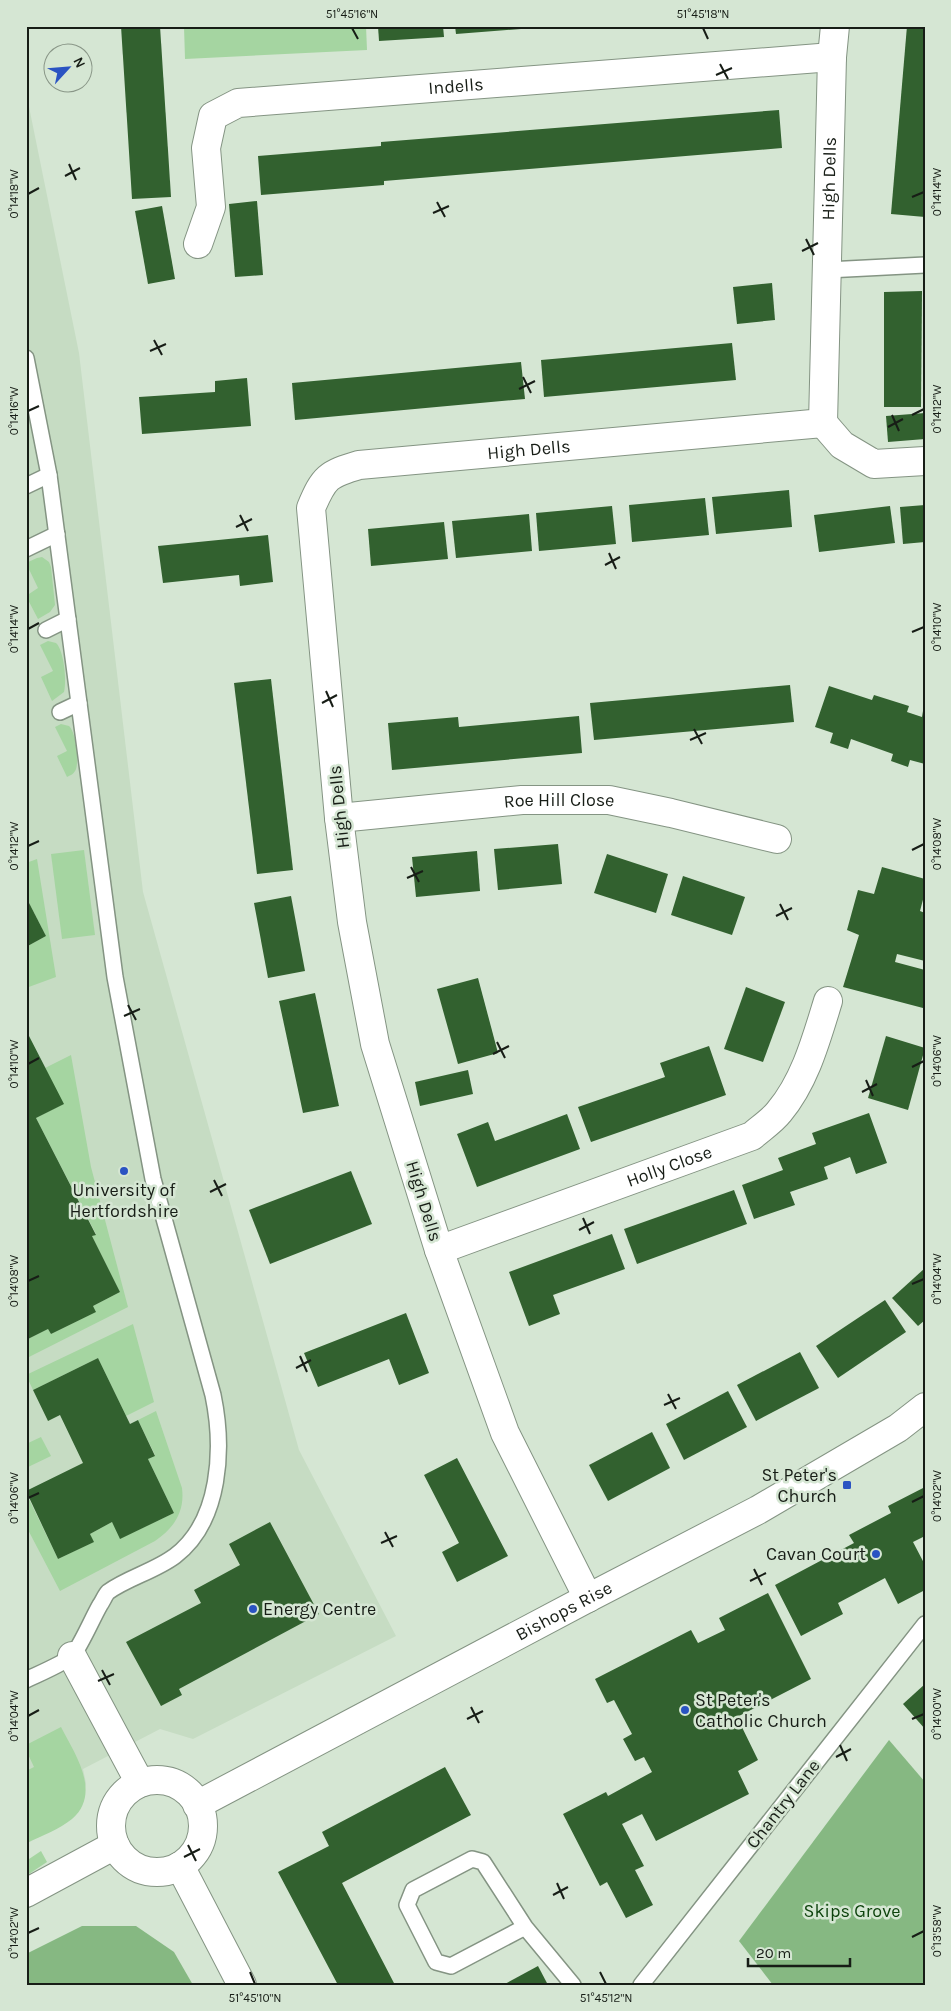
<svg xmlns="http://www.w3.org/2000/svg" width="951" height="2011" font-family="Karla,sans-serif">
<rect width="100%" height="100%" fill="#d5e6d3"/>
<!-- built -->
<path fill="#c6dcc3" d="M26,92l53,261 64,539 156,558 97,186 -203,103 -33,-10 -77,40 3,14 -2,14 -4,12 -9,10 -45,25z"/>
<!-- green -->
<g fill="#a5d5a1">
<path d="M184,26h182l1,24 -182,9z"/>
<path d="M42,557l7,5 2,5 4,38 -5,7 -12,7 -12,-23 12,-8 -12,-25 11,-5z"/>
<path d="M48,641l8,2c8,7 11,39 8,49l-12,9 -11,-24 12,-6 -13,-26z"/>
<path d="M61,724l8,2c7,6 10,35 7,43 -2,5 -5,6 -9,8l-10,-21 10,-5 -12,-24z"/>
<path d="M84,850l11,85 -33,4 -11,-85z"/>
<path d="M37,859l19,118 -30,11v-41l20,-11 -20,-39v-34z"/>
<path d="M71,1055l20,112 37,140 -101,51 -1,-18 22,-11 3,5 44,-22 -2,-6 27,-14 -28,-56 4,-2 -60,-116 27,-14 -18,-36z"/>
<path d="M133,1324l21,78 -28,14 -28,-58 -65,32 -7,-15z"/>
<path d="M156,1411l26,77c3,24 -8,40 -27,53l-95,50 -34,-65v-33l32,66 35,-17 -3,-8 22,-12 9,16 53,-25 -26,-54 7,-4 -17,-35z"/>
<path d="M41,1437l10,19 -25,12v-24z"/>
<path d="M61,1727c14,27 41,66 11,92 -12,10 -31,17 -45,24l-1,-72 8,-4 -8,-17v-5z"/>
<path d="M41,1851l6,11 -21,14v-15z"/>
</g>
<!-- forest -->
<g fill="#86b882">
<path d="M889,1740l36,42v203h-152l-34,-44z"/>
<path d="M82,1926h54l38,26 19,33h-167v-31z"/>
</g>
<!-- building -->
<g fill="#32612f">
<path d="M121,26h39l11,171 -39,2z"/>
<path d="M378,26h65l1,11 -65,4z"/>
<path d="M455,26h65l1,3 -65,5z"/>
<path d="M907,26h18v191l-34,-3z"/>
<path d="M779,110l3,38 -398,33v4l-123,10 -3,-39 123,-10v-4z"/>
<path d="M257,201l6,74 -28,2 -6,-73z"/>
<path d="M162,206l13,73 -27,5 -13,-73z"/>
<path d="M772,283l3,37 -38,4 -4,-37z"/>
<path d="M922,291l-1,116h-37v-115z"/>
<path d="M732,343l4,37 -192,17 -3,-37z"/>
<path d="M521,362l4,37 -230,21 -3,-37z"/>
<path d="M247,378l4,48 -109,8 -3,-37 76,-5v-11z"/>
<path d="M925,413v26l-37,3 -2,-26z"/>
<path d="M789,490l3,37 -76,7 -4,-37z"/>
<path d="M705,498l4,37 -77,7 -3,-37z"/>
<path d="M925,505v37l-22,2 -3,-37z"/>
<path d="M612,506l4,38 -77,7 -3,-38z"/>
<path d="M890,506l5,37 -76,9 -5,-37z"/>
<path d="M529,514l3,37 -76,7 -4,-37z"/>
<path d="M444,522l4,37 -77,7 -3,-37z"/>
<path d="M268,535l5,47 -33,4 -1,-11 -76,8 -5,-37z"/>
<path d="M271,679l22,191 -36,4 -23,-191z"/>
<path d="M790,685l4,37 -200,18 -4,-37z"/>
<path d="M829,686l43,14 2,-5 35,11 -2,6 15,5 1,-6 2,1v52l-15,-4 -2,7 -17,-6 2,-7 -42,-15 -3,10 -18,-6 3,-10 -18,-6z"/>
<path d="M579,716l3,37 -190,17 -4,-47 70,-6 1,10z"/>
<path d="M558,844l4,40 -64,6 -4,-41z"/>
<path d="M477,851l3,40 -64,6 -4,-40z"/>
<path d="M607,854l61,20 -12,39 -62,-20z"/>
<path d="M882,867l43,12v13l-5,19 5,2v48l-28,-7 -2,8 30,8 -2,38 -80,-21 16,-52 -12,-5 11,-40 16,4z"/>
<path d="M683,876l62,21 -13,38 -61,-20z"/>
<path d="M291,896l14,75 -37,7 -14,-75z"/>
<path d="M26,897l20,39 -20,11z"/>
<path d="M478,978l20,75 -40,11 -21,-75z"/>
<path d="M746,987l39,15 -22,60 -39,-13z"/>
<path d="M315,993l24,113 -36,7 -24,-112z"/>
<path d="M29,1036l35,68 -28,14 60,117 -4,1 28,56 -27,14 3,6 -45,22 -3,-5 -22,11v-73l2,-1 -2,-3v-226z"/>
<path d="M886,1036l39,12 -17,62 -40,-12z"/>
<path d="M709,1046l17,49 -135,47 -13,-35 87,-30 -5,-14z"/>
<path d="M468,1070l5,24 -53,12 -5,-24z"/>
<path d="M869,1113l18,50 -31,11 -6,-17 -26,10 4,12 -38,13 5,13 -41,14 -12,-34 41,-15 -5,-12 38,-14 -4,-11z"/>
<path d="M567,1114l13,35 -103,38 -20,-53 31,-12 7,19z"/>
<path d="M351,1171l21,53 -102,40 -21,-54z"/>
<path d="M734,1190l13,34 -110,40 -13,-35z"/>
<path d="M612,1234l13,35 -72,26 7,19 -31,12 -20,-54z"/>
<path d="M925,1268v52l-7,6 -26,-28z"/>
<path d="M885,1300l21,32 -68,46 -22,-32z"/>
<path d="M406,1313l23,60 -30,12 -10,-26 -71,28 -14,-34z"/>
<path d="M800,1352l19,36 -63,33 -19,-36z"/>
<path d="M98,1358l32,66 8,-4 17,36 -7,3 26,54 -54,26 -8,-17 -22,12 4,8 -36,17 -32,-68 57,-28 -23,-48 -12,6 -15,-31z"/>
<path d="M728,1391l19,36 -63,33 -18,-36z"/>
<path d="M652,1432l18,36 -62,33 -19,-36z"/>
<path d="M457,1458l51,98 -51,26 -15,-30 17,-9 -35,-68z"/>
<path d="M925,1487v49l-12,6 12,23v25l-27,14 -13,-26 -47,25 5,11 -42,22 -26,-51 79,-42 -5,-8 42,-22 -3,-7z"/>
<path d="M270,1522l49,92 -140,75 3,6 -21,11 -35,-64 75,-39 -7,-13 46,-25 -11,-21z"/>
<path d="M768,1593l43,86 -74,38 21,43 -20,11 11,23 -93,47 -14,-27 -20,10 22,42 -9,4 18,35 -27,13 -19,-36 -7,4 -37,-72 43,-22 2,4 44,-24 -8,-15 -9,4 -12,-22 9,-5 -18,-34 -7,3 -12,-24 96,-49 7,13 27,-13 -6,-12z"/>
<path d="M925,1684v45l-22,-25z"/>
<path d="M445,1767l26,48 -129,68 53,102h-57l-60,-113 51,-26 -7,-14z"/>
<path d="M538,1966l10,19h-45z"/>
</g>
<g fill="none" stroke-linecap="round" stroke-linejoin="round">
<defs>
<g id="lane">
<path d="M827,270l98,-5"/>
<path d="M26,358l23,117 66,502 38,202 60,216c11,53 8,126 -38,161 -20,15 -48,22 -67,36 -3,3 -5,9 -8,13 -8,14 -18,38 -27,50 -6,7 -37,20 -47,25"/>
<path d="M26,486l23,-11"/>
<path d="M26,549l31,-15"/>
<path d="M46,630l22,-11"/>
<path d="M60,712l19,-9"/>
<path d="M525,1927l-74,39 -15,-4 -29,-57 6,-15 59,-31 11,3 42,65 48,58"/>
<path d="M641,1985l284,-361"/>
</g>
<g id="street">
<path id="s1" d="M198,244l13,-37 -5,-59 7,-32 25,-13 594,-46"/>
<path d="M823,423l19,22 32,19 51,-3"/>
<path id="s2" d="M339,818l183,-18h87l62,13 106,26"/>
<path id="s3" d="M439,1250l313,-114c9,-8 20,-15 27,-24 26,-31 37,-72 49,-111"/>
<path id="s4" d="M588,1598l-83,-165 -66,-183 -64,-206 -23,-122 -13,-104 -28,-310c13,-31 17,-34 48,-43l464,-42 9,-366 3,-31"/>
<path d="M72,1656l68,127"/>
</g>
<g id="secondary">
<circle cx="157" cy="1826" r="46"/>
<path id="s5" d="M197,1805l391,-207 170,-88 140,-82 27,-21"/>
<path d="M180,1866l62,119"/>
<path d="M26,1893l89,-48"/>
</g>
</defs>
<!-- lane casing -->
<use href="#lane" stroke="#849483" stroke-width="18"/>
<!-- street casing -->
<use href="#street" stroke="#849483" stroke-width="30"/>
<!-- secondary casing -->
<use href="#secondary" stroke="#849483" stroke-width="30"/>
<!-- lane -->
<use href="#lane" stroke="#fff" stroke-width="15"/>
<!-- street -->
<use href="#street" stroke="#fff" stroke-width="28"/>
<!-- secondary -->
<use href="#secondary" stroke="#fff" stroke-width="28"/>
</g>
<!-- ticks -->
<path fill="none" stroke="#171d16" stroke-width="2" d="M352,28l6,11M703,28l5,11M720,64l8,15M716,75l16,-7M69,164l7,16M65,176l15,-8M28,194l11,-6M912,197l12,-5M437,202l8,15M433,213l16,-7M806,239l8,16M802,251l16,-8M154,340l8,15M150,351l16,-7M523,377l8,16M519,389l16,-8M28,411l11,-5M892,415l7,16M912,415l12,-6M888,427l15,-8M240,515l8,16M236,527l16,-8M609,553l7,16M605,565l15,-8M28,629l11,-6M912,632l12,-5M326,691l7,16M322,703l15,-8M694,729l8,15M690,740l16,-7M28,846l11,-5M912,850l12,-6M411,867l8,15M407,878l16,-7M780,904l8,16M776,916l16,-8M128,1005l8,15M124,1016l16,-7M497,1042l8,16M493,1054l16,-8M28,1064l11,-6M912,1067l12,-6M866,1080l7,16M862,1092l15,-8M214,1180l8,16M210,1192l16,-8M583,1218l7,16M579,1230l15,-8M28,1281l11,-5M912,1284l12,-5M300,1356l7,16M296,1368l15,-8M668,1394l8,15M664,1405l16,-7M28,1498l11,-5M912,1502l12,-6M385,1532l8,15M381,1543l16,-7M754,1569l8,16M750,1581l16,-8M102,1670l8,15M98,1681l16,-7M471,1707l8,16M28,1716l11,-6M467,1719l16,-8M912,1719l12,-5M840,1745l7,16M836,1757l15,-8M188,1845l8,16M184,1857l16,-8M557,1883l7,16M553,1895l15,-8M28,1933l11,-5M912,1937l12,-6M250,1972l5,12M600,1972l6,12"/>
<!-- markers -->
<g fill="#2a53c2" stroke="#d5e6d3" stroke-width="2">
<circle cx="124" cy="1171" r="5"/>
<rect x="842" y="1480" width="10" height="10" rx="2.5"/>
<circle cx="876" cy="1554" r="5"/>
<circle cx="253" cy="1609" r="5"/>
<circle cx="685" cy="1710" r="5"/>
</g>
<g text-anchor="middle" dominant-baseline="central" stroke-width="5" stroke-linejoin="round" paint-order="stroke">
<!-- street labels -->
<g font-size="18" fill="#171d16" stroke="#d5e6d3">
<text stroke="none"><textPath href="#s1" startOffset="378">Indells</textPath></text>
<text stroke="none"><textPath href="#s4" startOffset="1914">High Dells</textPath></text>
<text stroke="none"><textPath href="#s4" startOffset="1374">High Dells</textPath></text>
<text stroke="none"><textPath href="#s2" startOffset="221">Roe Hill Close</textPath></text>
<text transform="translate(339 807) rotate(-96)">High Dells</text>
<text stroke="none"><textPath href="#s3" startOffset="245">Holly Close</textPath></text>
<text transform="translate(424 1201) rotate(73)">High Dells</text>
<text stroke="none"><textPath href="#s5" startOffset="415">Bishops Rise</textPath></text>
<text transform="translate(783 1804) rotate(-52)">Chantry Lane</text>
</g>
<!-- poi labels -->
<g font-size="18" fill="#171d16" stroke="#d5e6d3" text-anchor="end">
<text x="124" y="1190" text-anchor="middle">University of<tspan x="124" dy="21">Hertfordshire</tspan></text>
<text x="837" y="1475">St Peter's<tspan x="837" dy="21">Church</tspan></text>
<text x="866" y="1554">Cavan Court</text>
<text x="263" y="1609" text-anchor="start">Energy Centre</text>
<text x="695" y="1700" text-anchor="start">St Peter's<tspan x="695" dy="21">Catholic Church</tspan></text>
</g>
<!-- park labels -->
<g font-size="18" fill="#0e430d" stroke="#d5e6d3">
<text x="852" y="1911">Skips Grove</text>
</g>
</g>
<!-- border -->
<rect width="951" height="2011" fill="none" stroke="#d5e6d3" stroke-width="55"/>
<!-- north arrow -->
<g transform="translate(68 68) rotate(64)"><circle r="24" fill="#d5e6d3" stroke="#899687"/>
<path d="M0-4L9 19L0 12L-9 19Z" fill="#2a53c2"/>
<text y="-8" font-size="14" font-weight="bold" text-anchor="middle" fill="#171d16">N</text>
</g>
<!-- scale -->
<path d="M748 1958v8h102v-8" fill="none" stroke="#171d16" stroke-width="2.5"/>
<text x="756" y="1958" font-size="15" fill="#171d16" stroke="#d5e6d3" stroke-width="4" paint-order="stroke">20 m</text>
<rect x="28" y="28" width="896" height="1956" fill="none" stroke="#171d16" stroke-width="2"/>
<g font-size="12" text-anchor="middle" fill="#171d16">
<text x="352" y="18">51°45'16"N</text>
<text x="703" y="18">51°45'18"N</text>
<text transform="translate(937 192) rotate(-90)" y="4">0°14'14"W</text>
<text transform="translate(14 194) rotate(-90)" y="4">0°14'18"W</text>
<text transform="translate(937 409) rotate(-90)" y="4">0°14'12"W</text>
<text transform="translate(14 411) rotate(-90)" y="4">0°14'16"W</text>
<text transform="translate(937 627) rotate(-90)" y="4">0°14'10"W</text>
<text transform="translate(14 629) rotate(-90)" y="4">0°14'14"W</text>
<text transform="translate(937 844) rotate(-90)" y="4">0°14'08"W</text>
<text transform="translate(14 846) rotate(-90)" y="4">0°14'12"W</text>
<text transform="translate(937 1061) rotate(-90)" y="4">0°14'06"W</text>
<text transform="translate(14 1064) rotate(-90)" y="4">0°14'10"W</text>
<text transform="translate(937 1279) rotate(-90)" y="4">0°14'04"W</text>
<text transform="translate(14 1281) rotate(-90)" y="4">0°14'08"W</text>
<text transform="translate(937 1496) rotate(-90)" y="4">0°14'02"W</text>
<text transform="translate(14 1498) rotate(-90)" y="4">0°14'06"W</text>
<text transform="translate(937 1714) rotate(-90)" y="4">0°14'00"W</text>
<text transform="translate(14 1716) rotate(-90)" y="4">0°14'04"W</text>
<text transform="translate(937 1931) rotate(-90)" y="4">0°13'58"W</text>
<text transform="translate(14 1933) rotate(-90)" y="4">0°14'02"W</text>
<text x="255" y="2002">51°45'10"N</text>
<text x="606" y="2002">51°45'12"N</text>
</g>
</svg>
